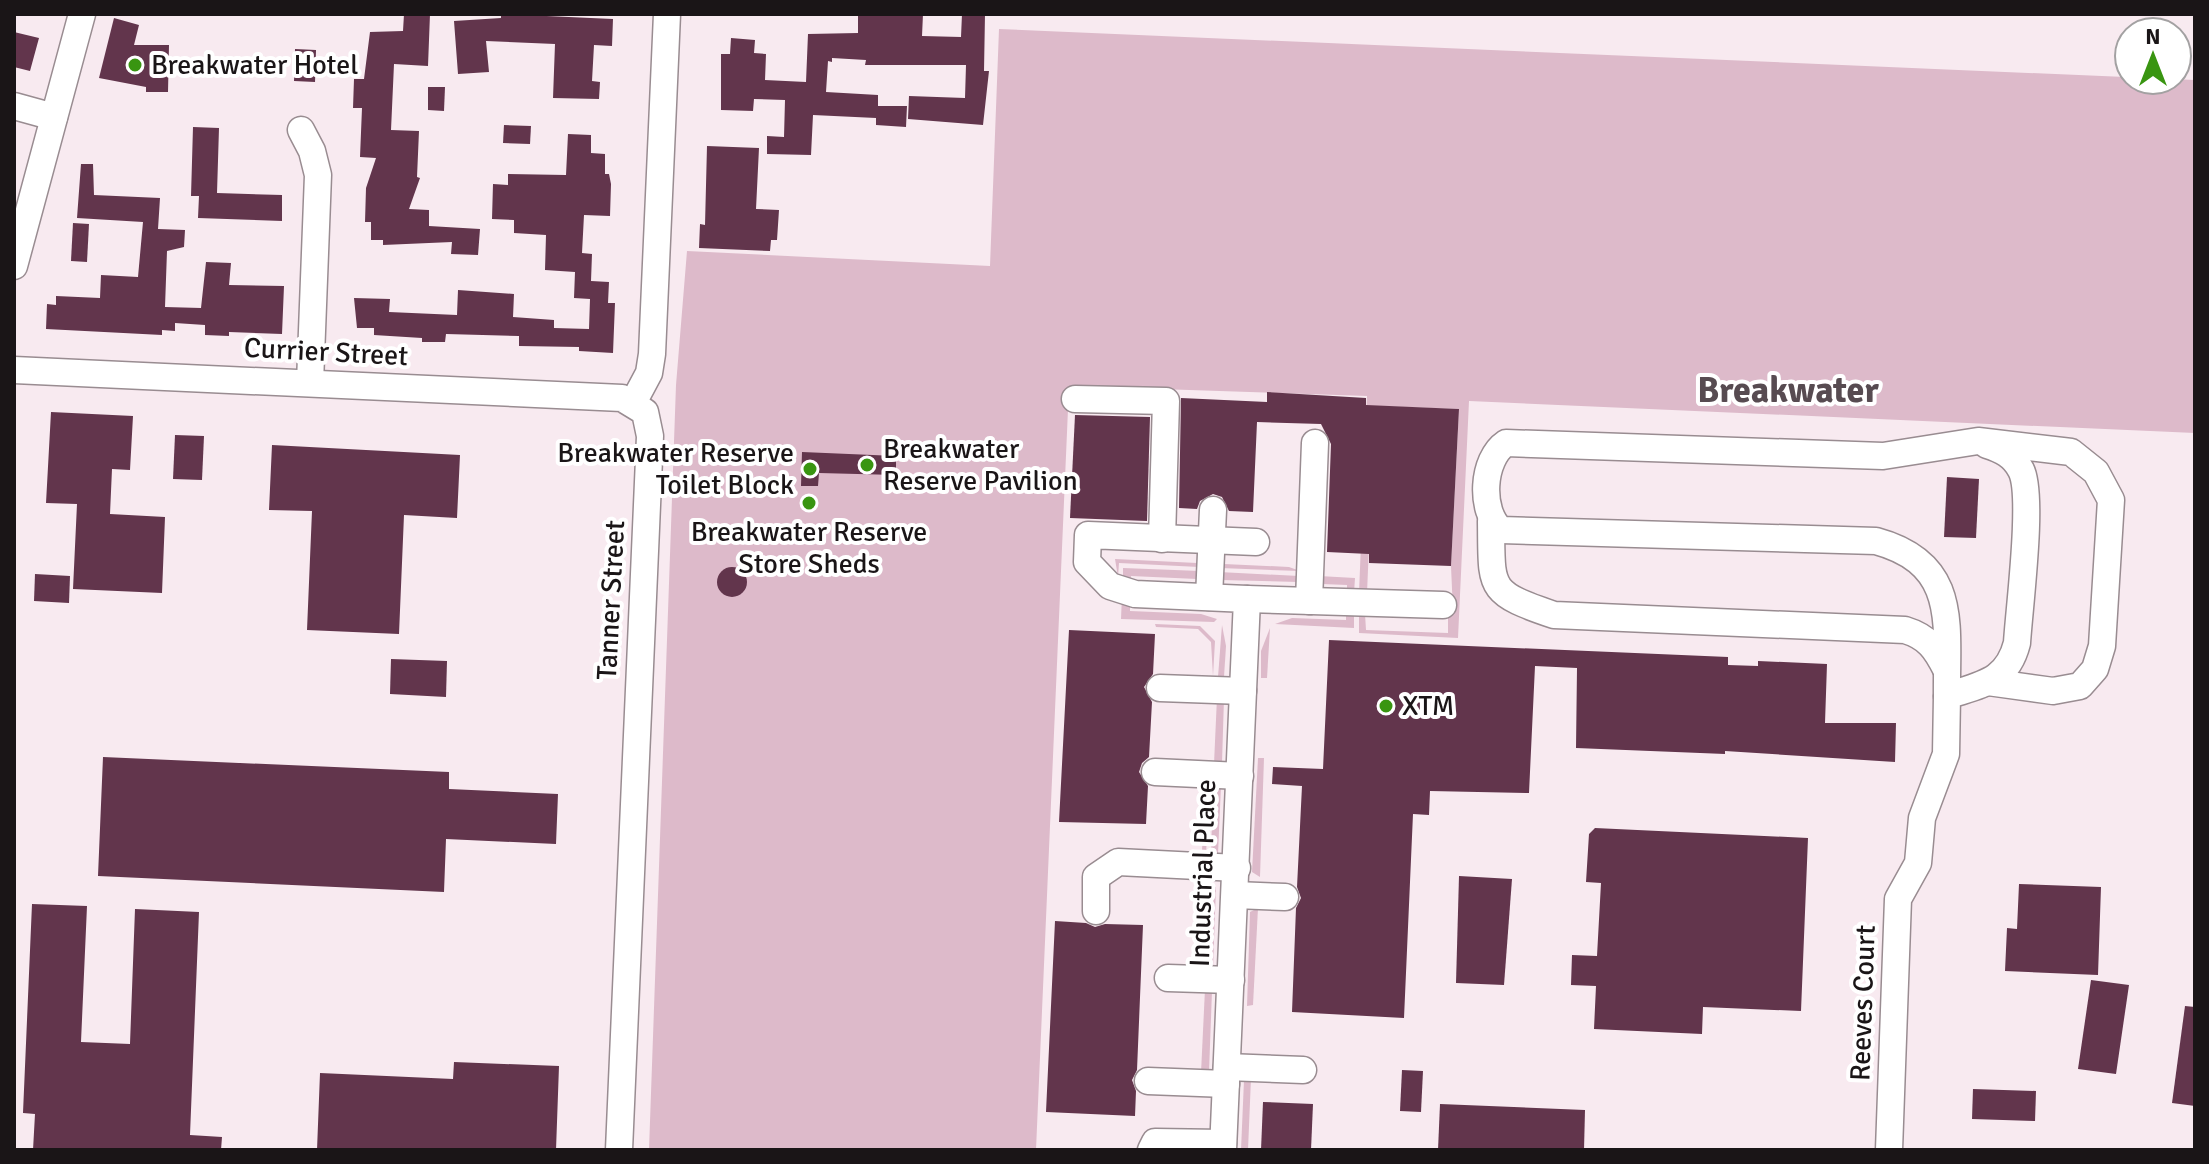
<svg xmlns="http://www.w3.org/2000/svg" width="2209" height="1164" font-family="Signika,sans-serif">
<rect width="100%" height="100%" fill="#f8eaf0"/>
<!-- green -->
<g fill="#ddbaca">
<path d="M999,29l1196,51v353l-726,-32 -11,237 -99,-5v-21l6,2 1,16 82,3v-21h5l-2,-46 8,-157 -84,-3 -8,187h-8l8,-197 -298,-10 -33,764h-387l27,-765 11,-134 303,15z"/>
<path d="M1115,559l82,4 2,4 -80,-4 -1,14z"/>
<path d="M1224,564l65,3 11,4 -80,-3z"/>
<path d="M1123,568l77,3 -3,8 -66,-3 -1,8 -7,-3z"/>
<path d="M1219,572l80,4v6l-78,-2z"/>
<path d="M1319,576l36,2 -1,15 -7,-2v-6l-25,-1z"/>
<path d="M1122,595l8,3v13l71,3 16,5 -3,3 -93,-3z"/>
<path d="M1354,612v16l-79,-4 17,-6 54,2v-6z"/>
<path d="M1155,624l45,2 15,15 -2,35 -2,-34 -13,-13 -42,-2z"/>
<path d="M1222,625l4,21 -2,31h-6z"/>
<path d="M1270,628l-3,50h-6v-27z"/>
<path d="M1217,697l7,1 -2,65 -8,1z"/>
<path d="M1258,758h6l-4,119 -8,-5z"/>
<path d="M1213,783l8,2 -3,69 -7,2z"/>
<path d="M1209,784l-3,72 -4,-5 3,-66z"/>
<path d="M1205,885l-4,85 -3,-2 3,-81z"/>
<path d="M1209,885l7,2 -3,81 -8,2z"/>
<path d="M1258,908l-5,97 -6,1 3,-94z"/>
<path d="M1205,989l7,2 -3,81 -8,1z"/>
<path d="M1251,1078l-3,72h-7l3,-70z"/>
</g>
<!-- building -->
<g fill="#62354c">
<path d="M404,14h26l-2,52 -34,-2 -3,66 28,1 -2,46 3,1 -11,31 20,1v16l51,3 -2,26 -27,-1 1,-12 -69,3v-5h-12v-18h-6l1,-34 10,-30 -16,-1 2,-49h-9l1,-29h10l6,-47 33,-1z"/>
<path d="M501,14l112,5 -1,27 -18,-1 -2,36 8,1 -1,17 -46,-1 2,-54 -69,-3 3,31 -31,2 -4,-53 47,-3z"/>
<path d="M858,14h65l-1,22 39,1 1,-23h23l-1,57h5l-6,54 -75,-6 1,-23 56,2 1,-33h-101l1,-5 -34,-2v4l-4,-1 -2,31 52,3v11h29l-1,21 -30,-2v-7l-63,-3 -2,40 -44,-1v-18l17,1 1,-37 -31,-1 -1,12 -32,-1v-56h9l1,-16 24,2 -1,13 12,1 -1,26 41,2 2,-48 50,-1z"/>
<path d="M114,18l25,7 -5,20h35l-1,47h-22v-5l-47,-9z"/>
<path d="M14,32l25,6 -9,33 -16,-4z"/>
<path d="M295,49l21,1 -1,32 -21,-1z"/>
<path d="M428,87h17l-1,24 -16,-1z"/>
<path d="M504,125l27,1 -1,18 -27,-1z"/>
<path d="M193,127l26,1 -2,65 65,2v26l-84,-3 1,-22h-8z"/>
<path d="M568,134l23,1v18l14,1v20h4l2,10 -1,32 -26,-1 -2,38 10,1 -1,27 18,1 -1,21h7l-2,50 -34,-2v-4l-60,-1v-10l-73,-2 -1,8h-23v-4l-48,-3v-7h-17l-3,-30 36,1 -1,13 68,3 1,-25 56,4 -1,23 41,3v8l35,1 1,-30 -16,-1 1,-26 -30,-2 1,-35 -32,-2v-13l-22,-1 1,-35 15,1v-11l58,1z"/>
<path d="M707,146l52,2 -3,61 23,1 -2,30h-6l-1,11 -71,-3 1,-24 5,1z"/>
<path d="M81,164h12l1,31 66,3 -2,31 27,1 -1,17 -17,4 -2,56 36,1 5,-46 25,1 -2,22 55,1 -2,48 -53,-2v4l-24,-1v-10l-30,-2v8l-13,-1v5l-116,-6 1,-25 9,1v-9l44,2 1,-23 37,2 5,-55 -66,-4z"/>
<path d="M73,223l16,1 -2,38 -16,-1z"/>
<path d="M1267,392l99,6v7l93,4 -8,157 -82,-3v-9l-42,-2 4,-108 -10,-20 -64,-2 -4,90 -24,-1 -7,-14 -9,-3 -13,7 -3,8 -18,-1 2,-110 86,4z"/>
<path d="M51,412l82,4 -3,54 -18,-1 -2,45 55,3 -3,76 -89,-4 4,-85 -31,-1z"/>
<path d="M1075,415l75,2 -3,104 -77,-3z"/>
<path d="M175,435l29,1 -2,44 -29,-1z"/>
<path d="M272,445l188,10 -3,63 -53,-3 -5,119 -92,-4 5,-119 -43,-1z"/>
<path d="M802,452l94,4v19l-77,-2 -1,13h-17z"/>
<path d="M1947,477l32,2 -3,59 -32,-1z"/>
<circle cx="732" cy="582" r="15"/>
<path d="M35,574l35,2 -1,27 -35,-2z"/>
<path d="M1069,630l86,4 -2,40 -9,13 8,15 -3,55 -7,6 -3,9 9,14 -2,38 -87,-2z"/>
<path d="M1329,640l399,17v8l30,1v-5l69,3 -2,59h71l-1,39 -170,-11v3l-149,-6 1,-80 -42,-2 -6,127 -99,-2 -1,24 -16,-1 -9,204 -112,-6 4,-104 5,-10 -4,-11 5,-101 -30,-2 1,-17 50,2z"/>
<path d="M391,659l56,2 -1,36 -56,-3z"/>
<path d="M103,757l346,15v17l109,5 -2,50 -110,-5 -2,53 -346,-16z"/>
<path d="M1595,828l213,10 -7,173 -98,-4 -1,27 -108,-5 2,-43 -25,-1 1,-30 25,1 4,-73 -15,-1 3,-48z"/>
<path d="M1459,876l53,3 -8,106 -48,-2z"/>
<path d="M2019,884l82,3 -3,88 -93,-4 2,-43 10,1z"/>
<path d="M32,904l55,2 -6,136 49,2 5,-135 64,3 -9,223 32,2 -1,13h-188l2,-36 -12,-1z"/>
<path d="M1055,921l31,2 9,4 10,-3 38,1 -6,145 -5,10 4,11 -1,25 -89,-4z"/>
<path d="M2091,980l38,5 -13,89 -38,-5z"/>
<path d="M2185,1006l10,1v99l-23,-3z"/>
<path d="M454,1062l105,4 -3,84h-239l3,-77 133,6z"/>
<path d="M1402,1070l21,1 -2,41 -21,-1z"/>
<path d="M1973,1089l63,2 -1,30 -63,-2z"/>
<path d="M1263,1102l50,2 -2,46h-50z"/>
<path d="M1440,1104l145,6 -1,40h-146z"/>
</g>
<g fill="none" stroke-linecap="round" stroke-linejoin="round">
<defs>
<g id="minor">
<path d="M14,106l40,11"/>
<path d="M301,130l11,21 6,24 -8,208"/>
<path d="M14,266l68,-252"/>
<path d="M14,370l608,28 23,14 5,24 -31,714"/>
<path d="M1075,399l91,2 -4,138"/>
<path d="M633,403l16,-30 3,-19 15,-340"/>
<path d="M1491,521c1,68 -5,71 63,94l351,15c23,7 31,19 41,39"/>
<path d="M1209,597l4,-87"/>
<path d="M1247,599l196,6"/>
<path d="M1309,601l6,-158"/>
<path d="M1160,688l83,3"/>
<path d="M1947,696c-1,-71 13,-132 -71,-155l-375,-11c-22,-19 -19,-71 5,-87l377,13 95,-15 93,11 25,20 15,28 -9,146 -7,23 -15,17 -27,5 -65,-9"/>
<path d="M1155,772l85,4"/>
<path d="M1235,895l50,2"/>
<path d="M1096,911v-34l22,-15 119,6"/>
<path d="M1168,978l63,2"/>
<path d="M1227,1067l76,3"/>
<path d="M1148,1081l78,3"/>
<path d="M1151,1150l4,-8 68,1"/>
<path d="M1223,1150l24,-551 -112,-5 -25,-8 -23,-24 1,-27 168,7"/>
<path d="M1889,1150l9,-251 20,-36 4,-45 24,-64 1,-58c35,-12 60,-14 70,-53 2,-34 17,-148 4,-173 -8,-15 -19,-20 -34,-25"/>
</g>
</defs>
<!-- minor casing -->
<use href="#minor" stroke="#998c91" stroke-width="29"/>
<!-- minor -->
<use href="#minor" stroke="#fff" stroke-width="26"/>
</g>
<!-- markers -->
<g fill="#399511" stroke="#fff" stroke-width="3">
<circle cx="135" cy="65" r="8"/>
<circle cx="867" cy="465" r="8"/>
<circle cx="810" cy="469" r="8"/>
<circle cx="809" cy="503" r="8"/>
<circle cx="1386" cy="706" r="8"/>
</g>
<g text-anchor="middle" dominant-baseline="central" stroke-width="8" stroke-linejoin="round" paint-order="stroke">
<!-- poi labels -->
<g font-size="28" fill="#1a1517" stroke="#fff" text-anchor="start">
<text x="151" y="65">Breakwater Hotel</text>
<text x="883" y="449">Breakwater<tspan x="883" dy="32">Reserve Pavilion</tspan></text>
<text x="794" y="453" text-anchor="end">Breakwater Reserve<tspan x="794" dy="32">Toilet Block</tspan></text>
<text x="809" y="532" text-anchor="middle">Breakwater Reserve<tspan x="809" dy="32">Store Sheds</tspan></text>
<text x="1402" y="706">XTM</text>
</g>
<!-- street labels -->
<g font-size="28" fill="#1a1517" stroke="#fff">
<text transform="translate(326 352) rotate(3)">Currier Street</text>
<text transform="translate(611 600) rotate(-87)">Tanner Street</text>
<text transform="translate(1203 873) rotate(-88)">Industrial Place</text>
<text transform="translate(1863 1003) rotate(-88)">Reeves Court</text>
</g>
<!-- district labels -->
<g font-size="36" font-weight="bold" fill="#574b51" stroke="#fff">
<text x="1788" y="390">Breakwater</text>
</g>
</g>
<!-- border -->
<rect width="2209" height="1164" fill="none" stroke="#1a1517" stroke-width="32"/>
<!-- north arrow -->
<g transform="translate(2153 56)"><circle r="38" fill="#ffffff" stroke="#a3a1a2" stroke-width="2"/>
<path d="M0-6L14 30L0 20L-14 30Z" fill="#399511"/>
<text y="-12" font-size="22" font-weight="bold" text-anchor="middle" fill="#1a1517">N</text>
</g>
</svg>
